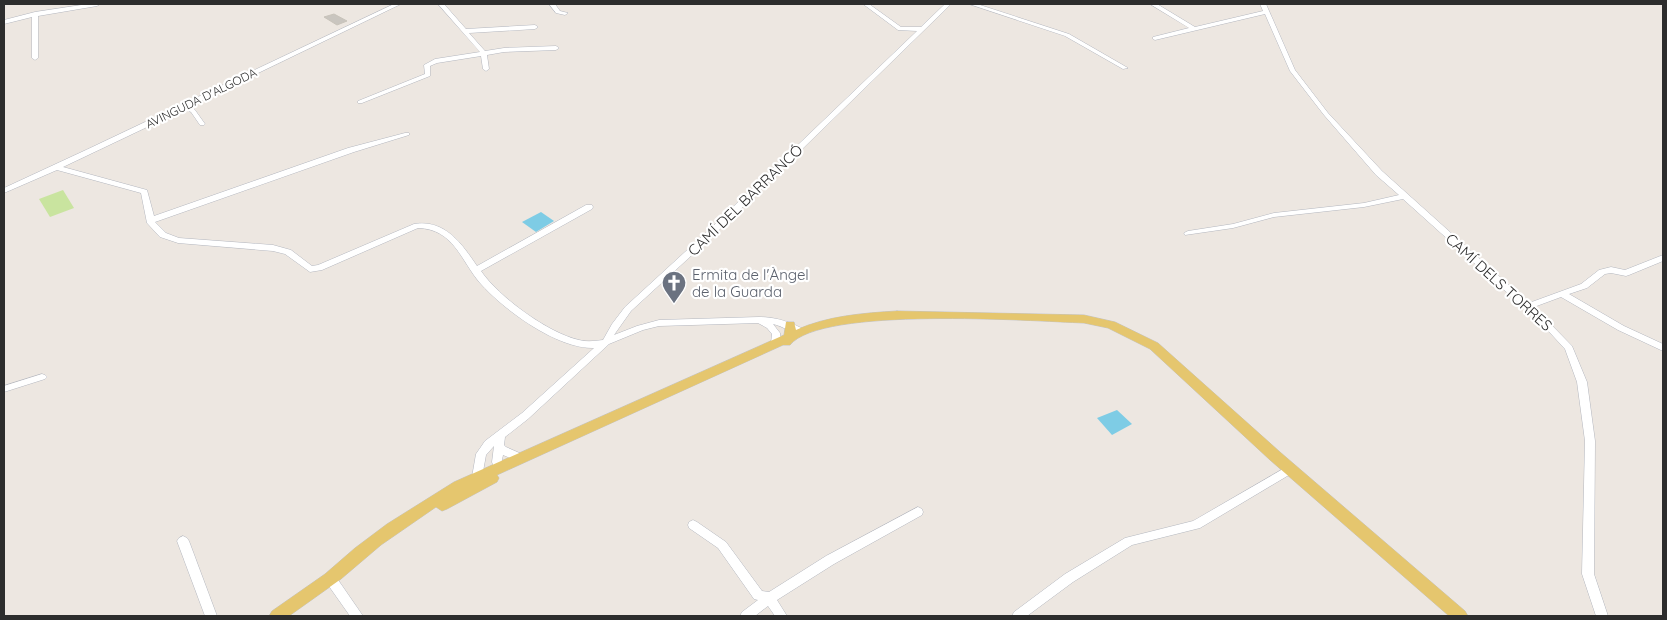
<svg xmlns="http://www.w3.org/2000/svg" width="1667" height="620" font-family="Quicksand,sans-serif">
<rect width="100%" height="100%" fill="#ede7e1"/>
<!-- pitch -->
<path fill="#c9e49f" d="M63,190l11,18 -24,9 -11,-18z"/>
<!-- water -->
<g fill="#7ecce5">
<path d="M541,212l13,9 -18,11 -14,-10z"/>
<path d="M1117,410l15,14 -20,11 -15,-17z"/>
</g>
<!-- building -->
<path fill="#c9c5bf" stroke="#c8c3ba" d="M334,14l13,7 -10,4 -13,-8z"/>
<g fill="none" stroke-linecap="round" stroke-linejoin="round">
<defs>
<g id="minor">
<path d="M88,4h12l-3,2 -59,10v42l-3,2 -3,-2v-41l-28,7v-4l31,-8z"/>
<path d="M394,4h7l-211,102 5,4 10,14 -1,1h-4l-9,-13 -6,-3 -122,58 84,23 7,26 194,-68 57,-15h4v2l-55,17 -199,70 11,11 13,5 94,7 18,5 21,16 6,-1 96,-41c31,-5 48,20 63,42l109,-61h6l1,2 -1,2 -111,62c18,26 67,62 98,69 8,2 16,1 24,0l9,-16 13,-17 85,-78 207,-198 -19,-1 -35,-26h6l32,23h20l24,-23h6l-235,229 -85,78 -17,24 23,-9 22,-6 100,-3c17,0 31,5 46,13l1,2 -1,2c-9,2 -22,-8 -32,-10l7,9 1,10 -5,3 -5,-3 1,-9 -5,-6 -9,-5 -99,3 -16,4 -34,14 -81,75 -23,18 -1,8 2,2 18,8 1,3 -1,3 -4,1 -17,-7 -2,10 -4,1 -4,-1 -1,-3 2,-16 -8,9 -4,22 -1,3 -4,1 -4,-1 -1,-3 4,-23 9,-13 37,-28 72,-65c-37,1 -90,-38 -114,-65 -19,-22 -26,-54 -62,-55l-96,42 -12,2 -25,-18 -12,-3 -95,-8 -18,-6 -13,-14 -6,-30 -84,-23 -53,23v-5l82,-38z"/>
<path d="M438,4h6l22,25 69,-4 3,2 -3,2 -66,4 16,18 19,-3 52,-2 3,2 -3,2 -52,2 -17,3 2,14 -3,2 -3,-2 -2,-13 -44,7 -7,3v10l-68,27h-4v-2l67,-27 -1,-9 11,-6 45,-7z"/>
<path d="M549,4h6l5,7 8,2 -3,2 -9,-2z"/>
<path d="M969,4h8l92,30 59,34 -5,1 -58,-33z"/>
<path d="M1150,4h7l38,23 68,-16 -3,-7h6l29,66 33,43 54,58 147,132 52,-19 18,-14 12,-3 14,3 38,-15v6l-34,14 -3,1 -15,-3 -6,1 -18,14 -18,6 55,32 39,18v7l-45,-21 -57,-33 -27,10 38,39 15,36 8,59 -1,133 14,42h-12l-14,-42 3,-133 -8,-59 -12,-33 -24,-26 -138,-124 -39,8 -90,10 -41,11 -48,7 -1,-2 4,-2 45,-7 41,-11 90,-10 35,-8 -23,-20 -52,-60 -34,-44 -25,-57 -110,26 -2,-1v-2l36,-9z"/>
<path d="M42,374l3,1 2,2 -2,2 -41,13v-6z"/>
<path d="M1290,465l4,1 1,3 -1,3 -94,56 -68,17 -59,37 -46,34h-15l2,-4 51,-38 60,-36 68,-17z"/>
<path d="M918,507l4,2 1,3 -1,3 -88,49 -57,36 10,16h-12l-7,-10 -13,10h-15l2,-4 16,-12 -4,-1 -36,-51 -29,-20 -1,-3 1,-3 4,-2 4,2 29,20 36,49 7,1 57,-36z"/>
<path d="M183,536l4,2 2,3 28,75h-12l-28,-75 2,-3z"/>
<path d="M330,573l4,1 29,42h-13l-24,-34 -2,-4 2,-4z"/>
</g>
<path id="major" d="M897,311l187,4 31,7 43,21 122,109 185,159 3,5h-19l-179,-156 -120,-111 -42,-21 -24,-5c-52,-2 -263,-17 -294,22h-7l-286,130 2,3 -2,4 -50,27 -5,2 -6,-4 -55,38 -40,34 -52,37h-20l3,-5 53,-37 30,-26 32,-24 67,-42 330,-147 2,-13h8l2,8c31,-14 67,-17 101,-19z"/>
</defs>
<!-- minor casing -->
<use href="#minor" stroke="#b4b7bf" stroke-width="1"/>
<!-- major casing -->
<use href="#major" stroke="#c4c4c4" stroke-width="1"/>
<!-- minor -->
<use href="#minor" fill="#fff" fill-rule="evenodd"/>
<!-- major -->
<use href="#major" fill="#e5c66e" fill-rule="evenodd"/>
</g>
<!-- icons -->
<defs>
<symbol id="church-pin" viewBox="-11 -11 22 30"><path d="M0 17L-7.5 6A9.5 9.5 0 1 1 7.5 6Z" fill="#6b7280" stroke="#fff"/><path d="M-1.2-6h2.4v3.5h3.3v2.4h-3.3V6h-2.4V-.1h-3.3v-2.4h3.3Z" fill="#fff"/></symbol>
</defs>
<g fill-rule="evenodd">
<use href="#church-pin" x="660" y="269" width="28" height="38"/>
</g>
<g text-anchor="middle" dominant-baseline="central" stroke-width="4.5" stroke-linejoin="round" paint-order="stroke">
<!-- far-street labels -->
<g font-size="12" fill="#2d2d2d" stroke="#fff">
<text transform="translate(201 98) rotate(-26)">AVINGUDA D'ALGODA</text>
</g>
<!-- street labels -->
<g font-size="15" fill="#2d2d2d" stroke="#fff">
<text transform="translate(745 200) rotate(-44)">CAMÍ DEL BARRANCÓ</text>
<text transform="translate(1499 282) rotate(42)">CAMÍ DELS TORRES</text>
</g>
<!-- worship labels -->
<g font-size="15" fill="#5b616d" stroke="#fff" text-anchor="start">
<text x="692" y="274">Ermita de l'Àngel<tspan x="692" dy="17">de la Guarda</tspan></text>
</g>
</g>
<!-- border -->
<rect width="1667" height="620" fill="none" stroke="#2d2d2d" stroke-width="10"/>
</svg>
